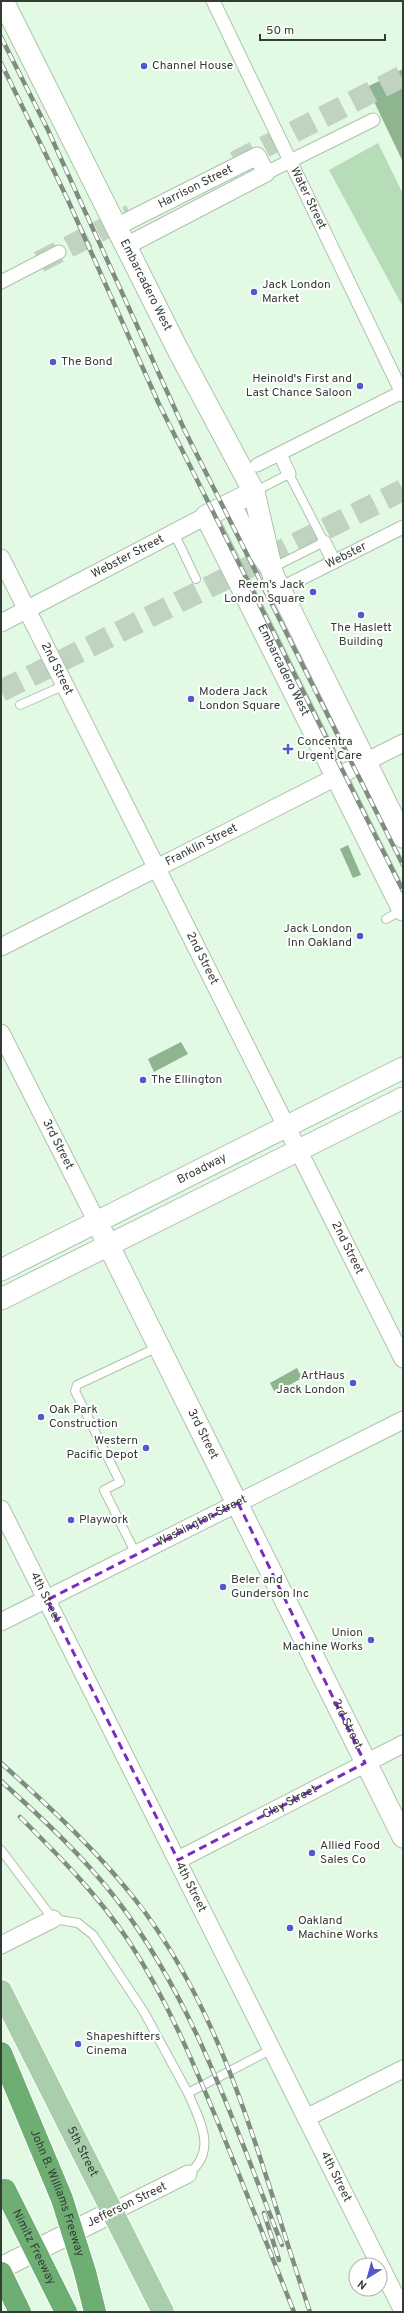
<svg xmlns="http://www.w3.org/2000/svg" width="404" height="2313" font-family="Overpass,sans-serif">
<rect width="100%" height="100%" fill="#e2f9e3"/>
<!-- green -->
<path fill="#b6dcb8" d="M378,143l25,51v113l-74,-137z"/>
<!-- water -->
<g fill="#8eb590">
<path d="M403,69v93l-36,-75z"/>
<path d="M348,845l13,30 -8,3 -13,-29z"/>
<path d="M181,1042l7,12 -34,18 -6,-13z"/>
<path d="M297,1368l5,10 -27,15 -5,-10z"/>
</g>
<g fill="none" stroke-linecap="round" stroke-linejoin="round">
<!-- primary-tunnel -->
<g stroke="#bfd3c0" stroke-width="22" stroke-dasharray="22 11" stroke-linecap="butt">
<path d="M235,162l168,-86"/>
<path d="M39,262l92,-47"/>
<path d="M1,691l402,-201"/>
</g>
<defs>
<g id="service">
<path d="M254,492l35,-18 35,68 -52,26"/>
<path d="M174,533l22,46"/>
<path d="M20,705l45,-20"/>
<path d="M386,919l16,-9"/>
<path d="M136,1554l-32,-64 16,-8 -45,-91 2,-6 81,-38"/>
<path d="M1,1850l52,69 25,4 15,12 51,77 44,81 84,-44"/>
<path d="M188,2093c12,28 30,58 0,81"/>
</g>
<g id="pedestrian">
<path id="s1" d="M213,1l190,394"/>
<path d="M266,173l107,-53"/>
<path d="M1,282l58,-30"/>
<path d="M280,454l9,20"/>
<path d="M257,465l145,-73"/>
<path d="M324,542l10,20"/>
<path id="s2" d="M290,584l113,-57"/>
</g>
<g id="minor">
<path id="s3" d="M116,227l141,-71 9,17 -140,73"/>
<path d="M232,503l23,46 15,21"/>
<path id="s4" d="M1,558l402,801"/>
<path id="s5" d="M1,623l205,-107"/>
<path id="s6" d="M1,947l402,-204"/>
<path id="s7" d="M1,1033l96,189"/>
<path id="s8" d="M1,1509l402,802"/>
<path id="s9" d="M1,1622l402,-202"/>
<path id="s10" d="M178,1860l225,-116"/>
<path d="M1,1945l52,-26"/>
<path d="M306,2118l97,-49"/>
<path d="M112,2212l76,-38"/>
</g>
<g id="tertiary">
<path id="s11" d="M3,1l176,351 75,140 19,83 130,262"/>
<path id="s12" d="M254,492l-48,24 197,394"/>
<path id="s13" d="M97,1222l306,615"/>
<path id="s14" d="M1,1270l402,-202"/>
<path d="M1,1299l402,-201"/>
<path d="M1,2268l111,-56"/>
</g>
<g id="primary">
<path id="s15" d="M1,1991l162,321"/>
</g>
<g id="motorway">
<path d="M1,2053l10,24"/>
<path d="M85,2272l10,40"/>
<path d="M1,2273l19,39"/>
</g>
</defs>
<!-- service casing -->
<use href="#service" stroke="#adc2ad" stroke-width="10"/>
<!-- pedestrian casing -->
<use href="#pedestrian" stroke="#adc2ad" stroke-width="15"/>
<!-- minor casing -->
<use href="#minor" stroke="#adc2ad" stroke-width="19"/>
<!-- tertiary casing -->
<use href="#tertiary" stroke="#adc2ad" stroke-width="23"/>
<!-- primary casing -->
<use href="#primary" stroke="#fff" stroke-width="24"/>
<!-- motorway casing -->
<use href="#motorway" stroke="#fff" stroke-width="24"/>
<!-- service -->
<use href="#service" stroke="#fff" stroke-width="8"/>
<!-- pedestrian -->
<use href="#pedestrian" stroke="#fff" stroke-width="13"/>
<!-- minor -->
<use href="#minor" stroke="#fff" stroke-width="17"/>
<!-- tertiary -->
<use href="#tertiary" stroke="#fff" stroke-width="21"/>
<!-- primary -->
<use href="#primary" stroke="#a8ceab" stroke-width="22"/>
<!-- motorway -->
<use href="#motorway" stroke="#6eae73" stroke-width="22"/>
<defs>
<g id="rail">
<path d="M1,37l46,91 138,303 218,434"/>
<path d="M1,63l66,135 91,204 245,489"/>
<path d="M1,1763c51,46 102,93 143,148 87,118 119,265 166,401"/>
<path d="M1,1781c41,37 82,75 116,119 78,102 118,227 165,345"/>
<path d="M20,1817c39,39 77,77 108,123 39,59 66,124 93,190 24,60 49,121 73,182"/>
<path d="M264,2213l15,47"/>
</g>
</defs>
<!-- rail casing -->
<use href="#rail" stroke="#7e8d7f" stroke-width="4.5"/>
<!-- rail -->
<use href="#rail" stroke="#fff" stroke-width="3" stroke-dasharray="9" stroke-linecap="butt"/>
<defs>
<g id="motorway-bridge">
<path id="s16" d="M11,2077l51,122 23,73"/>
<path id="s17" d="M5,2190l61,122"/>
</g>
</defs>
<!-- motorway-bridge casing -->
<use href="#motorway-bridge" stroke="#fff" stroke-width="24" stroke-linecap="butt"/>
<!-- motorway-bridge -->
<use href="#motorway-bridge" stroke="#6eae73" stroke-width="22"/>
</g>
<!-- marked area -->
<path fill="none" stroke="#7b2cbf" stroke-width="3" stroke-dasharray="8 5" stroke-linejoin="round" d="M238,1503l127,260 -187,97 -131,-260z"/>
<!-- markers -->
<g fill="#5356cd" stroke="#fff" stroke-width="1.5">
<circle cx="144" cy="66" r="4"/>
<circle cx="254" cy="292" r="4"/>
<circle cx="53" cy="362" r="4"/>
<circle cx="360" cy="386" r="4"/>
<circle cx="313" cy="592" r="4"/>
<circle cx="361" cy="615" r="4"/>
<circle cx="191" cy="699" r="4"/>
<path d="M286 743h4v4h4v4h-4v4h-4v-4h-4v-4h4z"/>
<circle cx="360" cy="936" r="4"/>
<circle cx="143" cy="1080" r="4"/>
<circle cx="353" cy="1383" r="4"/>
<circle cx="41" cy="1417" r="4"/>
<circle cx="146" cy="1448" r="4"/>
<circle cx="71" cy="1520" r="4"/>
<circle cx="223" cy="1587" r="4"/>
<circle cx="371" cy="1640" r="4"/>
<circle cx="312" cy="1853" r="4"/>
<circle cx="290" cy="1928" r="4"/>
<circle cx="78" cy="2044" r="4"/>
</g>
<g text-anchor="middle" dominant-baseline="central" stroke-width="4" stroke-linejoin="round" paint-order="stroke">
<!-- poi labels -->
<g font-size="12" fill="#343d34" stroke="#fff" text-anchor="start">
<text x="152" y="66">Channel House</text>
<text x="262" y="285">Jack London<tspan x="262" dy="14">Market</tspan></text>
<text x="61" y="362">The Bond</text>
<text x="352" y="379" text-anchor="end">Heinold's First and<tspan x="352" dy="14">Last Chance Saloon</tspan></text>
<text x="305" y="585" text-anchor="end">Reem’s Jack<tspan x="305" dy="14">London Square</tspan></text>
<text x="361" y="628" text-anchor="middle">The Haslett<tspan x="361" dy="14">Building</tspan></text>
<text x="199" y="692">Modera Jack<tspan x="199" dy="14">London Square</tspan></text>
<text x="297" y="742">Concentra<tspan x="297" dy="14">Urgent Care</tspan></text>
<text x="352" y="929" text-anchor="end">Jack London<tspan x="352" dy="14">Inn Oakland</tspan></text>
<text x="151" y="1080">The Ellington</text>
<text x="345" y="1376" text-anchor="end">ArtHaus<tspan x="345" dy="14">Jack London</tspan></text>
<text x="49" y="1410">Oak Park<tspan x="49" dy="14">Construction</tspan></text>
<text x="138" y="1441" text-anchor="end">Western<tspan x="138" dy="14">Pacific Depot</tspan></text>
<text x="79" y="1520">Playwork</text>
<text x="231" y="1580">Beler and<tspan x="231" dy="14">Gunderson Inc</tspan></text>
<text x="363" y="1633" text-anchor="end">Union<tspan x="363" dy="14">Machine Works</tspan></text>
<text x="320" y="1846">Allied Food<tspan x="320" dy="14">Sales Co</tspan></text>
<text x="298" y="1921">Oakland<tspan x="298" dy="14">Machine Works</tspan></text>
<text x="86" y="2037">Shapeshifters<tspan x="86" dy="14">Cinema</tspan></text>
</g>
<!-- street labels -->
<g font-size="12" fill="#343d34" stroke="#fff">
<text stroke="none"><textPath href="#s3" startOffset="89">Harrison Street</textPath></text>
<text stroke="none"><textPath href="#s1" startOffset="219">Water Street</textPath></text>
<text stroke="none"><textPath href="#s11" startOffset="318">Embarcadero West</textPath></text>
<text stroke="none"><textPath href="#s2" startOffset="63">Webster</textPath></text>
<text stroke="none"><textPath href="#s5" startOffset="143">Webster Street</textPath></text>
<text stroke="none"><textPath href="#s4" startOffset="124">2nd Street</textPath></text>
<text stroke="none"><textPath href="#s12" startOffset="226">Embarcadero West</textPath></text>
<text stroke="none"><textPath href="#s6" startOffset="225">Franklin Street</textPath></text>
<text stroke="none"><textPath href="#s4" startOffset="448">2nd Street</textPath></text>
<text stroke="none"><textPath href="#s7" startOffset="125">3rd Street</textPath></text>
<text stroke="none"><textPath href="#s14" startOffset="225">Broadway</textPath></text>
<text stroke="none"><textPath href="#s4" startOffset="772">2nd Street</textPath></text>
<text stroke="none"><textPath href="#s13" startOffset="237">3rd Street</textPath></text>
<text stroke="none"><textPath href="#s9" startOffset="225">Washington Street</textPath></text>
<text stroke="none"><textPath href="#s8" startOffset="99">4th Street</textPath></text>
<text stroke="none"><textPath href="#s13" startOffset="561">3rd Street</textPath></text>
<text stroke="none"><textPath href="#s10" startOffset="126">Clay Street</textPath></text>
<text stroke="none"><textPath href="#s8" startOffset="423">4th Street</textPath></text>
<text stroke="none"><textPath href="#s15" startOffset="180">5th Street</textPath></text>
<text stroke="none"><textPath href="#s8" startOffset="747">4th Street</textPath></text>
<text stroke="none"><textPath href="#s16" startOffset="125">John B. Williams Freeway</textPath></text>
<text transform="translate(127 2205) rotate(-26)">Jefferson Street</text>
<text stroke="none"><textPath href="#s17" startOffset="64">Nimitz Freeway</textPath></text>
</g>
</g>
<!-- border -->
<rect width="404" height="2313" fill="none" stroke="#343d34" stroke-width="4"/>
<!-- north arrow -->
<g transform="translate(368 2277) rotate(217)"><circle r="19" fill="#ffffff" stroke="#aeb1ae"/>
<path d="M0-3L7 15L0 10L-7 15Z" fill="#5356cd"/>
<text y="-6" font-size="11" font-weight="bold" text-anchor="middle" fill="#343d34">N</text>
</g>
<!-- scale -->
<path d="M260 34v6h125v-6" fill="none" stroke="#343d34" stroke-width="2"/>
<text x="266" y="34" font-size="12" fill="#343d34" stroke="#ffffff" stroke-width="3" paint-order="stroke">50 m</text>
</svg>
